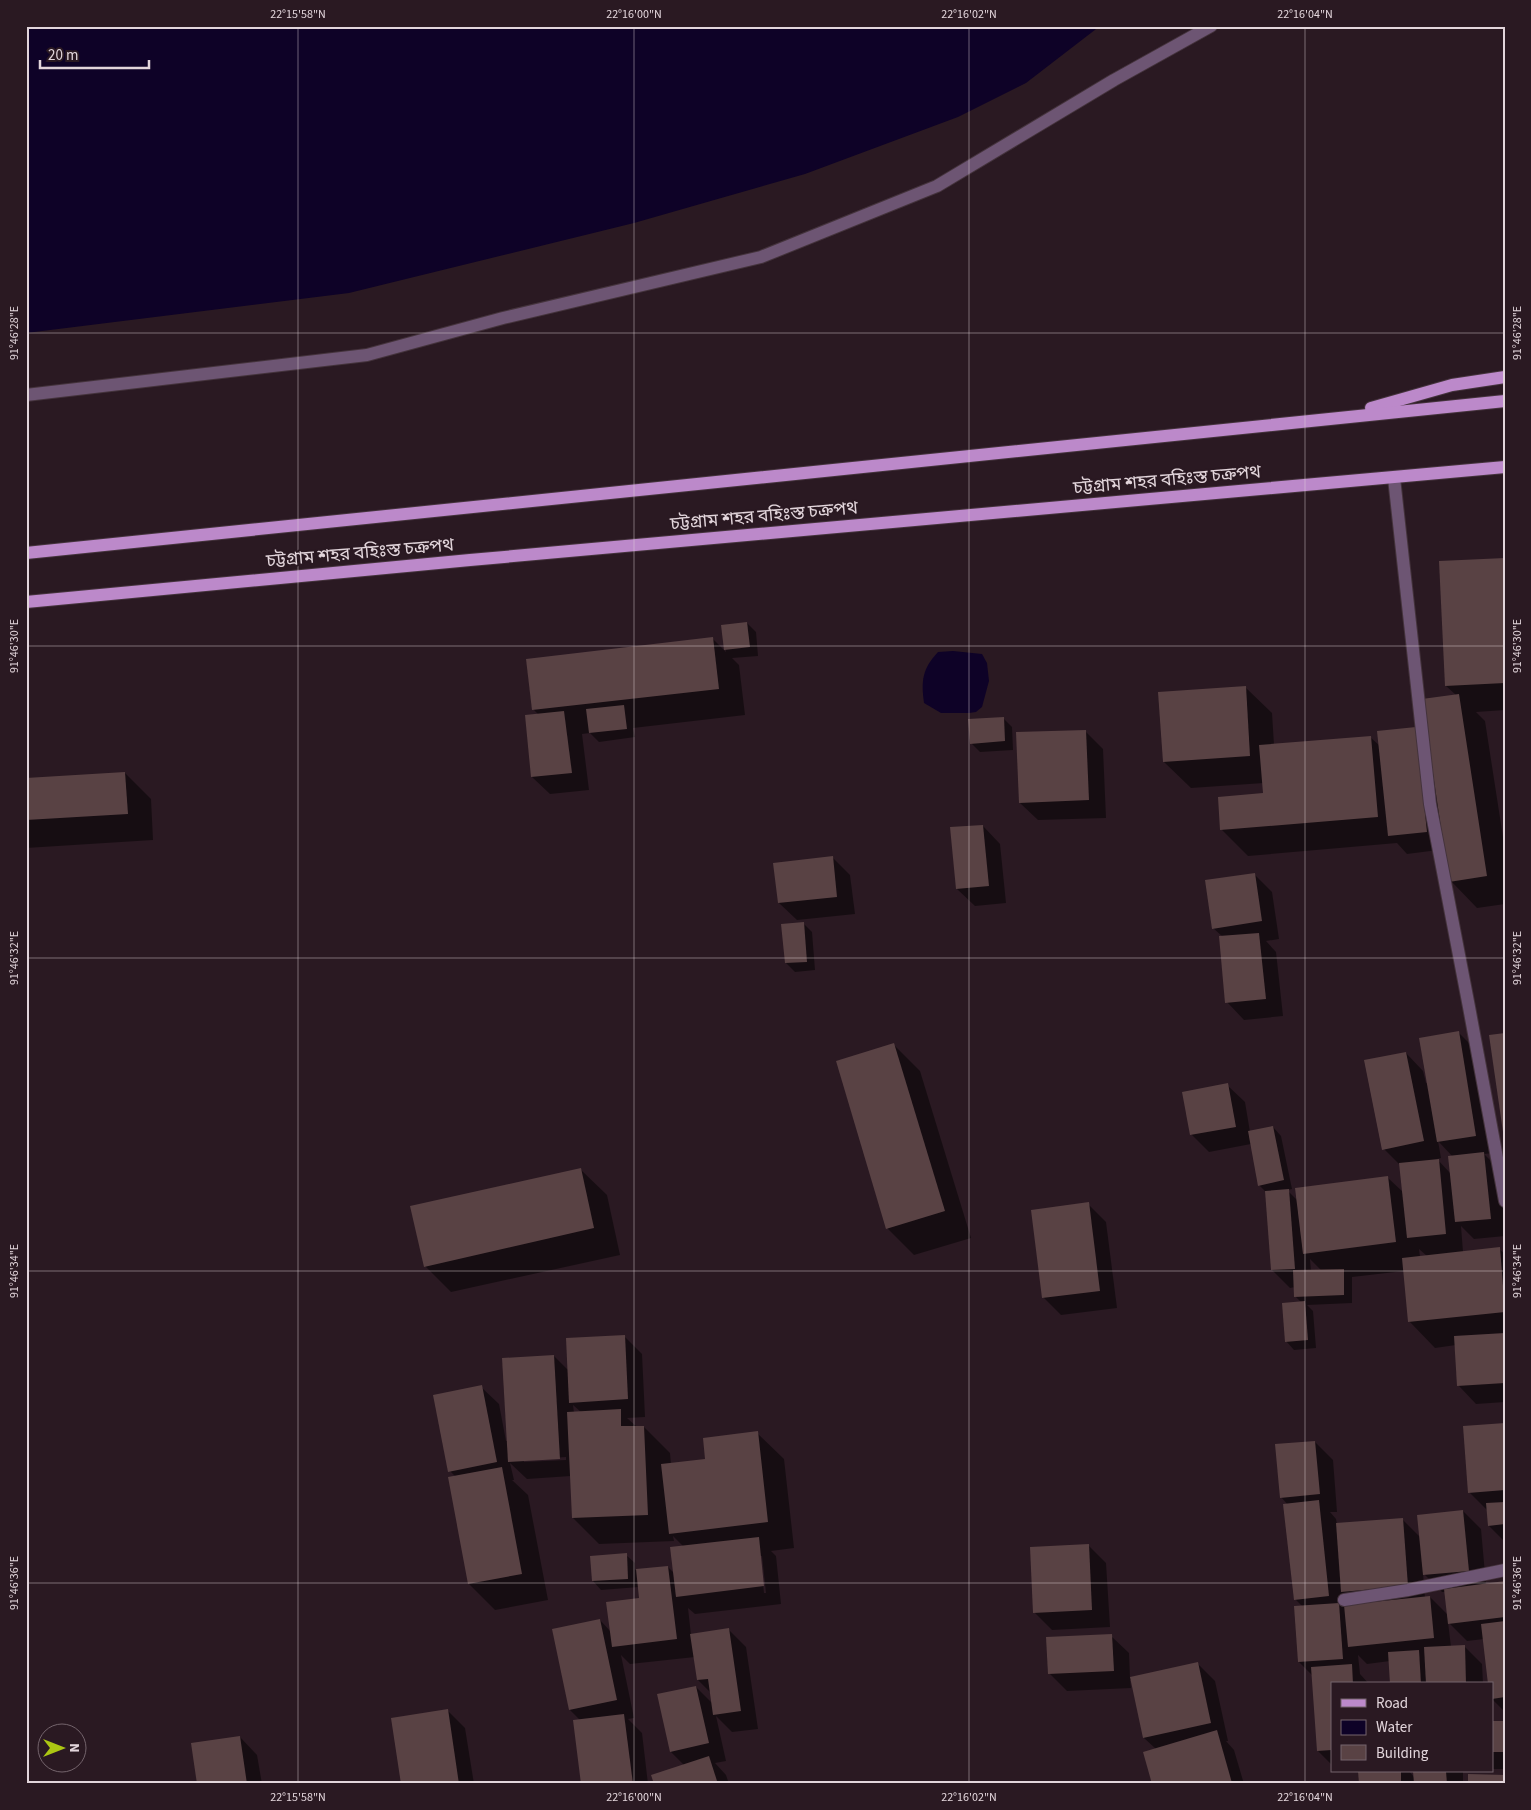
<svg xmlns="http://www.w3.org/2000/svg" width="1531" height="1810" font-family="'Source Sans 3','Noto Sans Bengali',sans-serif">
<rect width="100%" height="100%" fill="#2a1922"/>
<!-- water -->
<g fill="#0e0227">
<path d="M26,26h1074l-74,57 -68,34 -153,57 -171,49 -285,70 -323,40z"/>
<path d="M953,651l29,3 5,9 2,18 -7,26 -6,5 -7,1h-28l-17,-10c-3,-22 -2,-34 14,-51z"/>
</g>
<!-- shadow -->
<g fill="#0007" fill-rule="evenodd">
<path d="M1505,559v151l-29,2 9,9 20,129v54l-28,4 -26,-27 -5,-32 -39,5 -10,-11 -149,13 -26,-26 43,-36 -1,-11 -73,5 -27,-26 81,-75 27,26 2,32 96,-8 10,9 35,-18 41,-33 -10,-9z"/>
<path d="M747,623l9,9 2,24 -26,2 7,7 6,50 -112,13 2,9 -36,5 -9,-9 -8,1 7,56 -39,4 -18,-17 7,-62 -5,-5 -6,-50 185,-21 13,13 -3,-26z"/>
<path d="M1003,718l9,9 1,23 -33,2 -9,-9z"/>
<path d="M1085,731l18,18 3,69 -68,2 -18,-17z"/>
<path d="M125,773l26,26 2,41 -127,8v-69z"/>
<path d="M983,826l17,18 6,59 -31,3 -18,-17z"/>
<path d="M832,857l18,18 5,39 -58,6 -18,-17z"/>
<path d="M1254,874l18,18 7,47 -13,2 10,11 7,64 -39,4 -17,-18 -4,-65 -10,-9z"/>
<path d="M803,923l9,9 3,38 -20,2 -9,-9z"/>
<path d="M1458,1032l18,18 17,103 -9,1 17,17 4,36v29l-31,3 -13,-13 2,26 36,-3 6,5v148l-29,2 -17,-18 -3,-41 -21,3 -26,-27 -5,-50 -52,6v26l-45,2 6,6 3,37 -22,2 -8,-9 16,-38 -7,-7v-9l-5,1 -18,-18 -6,-78 -7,-7 -8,-41 -42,8 -18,-18 36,-49 18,17 5,30 23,-5 8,9 11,53 -5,1 11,11 89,-24 17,16 -3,-27 -17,-17 22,-96 17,18 3,12h2zM1438,1141l15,16 -2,17 -14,-15 4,-1zM1419,1249l8,7 -7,1zM1310,1259l12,12h-11z"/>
<path d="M894,1045l26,26 51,167 -57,17 -26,-26 -51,-167z"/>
<path d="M580,1169l27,26 13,60 -169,37 -26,-26z"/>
<path d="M1088,1204l18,18 11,86 -56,7 -18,-18z"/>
<path d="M624,1336l18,18 3,63 -18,1 10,9h7l26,26 1,12 36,-5 50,-27 27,26 10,89 -23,3 5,5 5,48 -86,10 -7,-6 3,27 37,-6 18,18 12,82 -26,3 -16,-16 10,45 -11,2 11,12 3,9h-74l29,-19 -13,-13 25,-65 17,17 -2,-11 -13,-13 -3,-23 -65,7 -9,-9 13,63 -6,1 14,14 6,51h-66l-2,-64 -10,-10 30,-90 11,12 29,-33 -1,-12 -38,3 -8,-9 33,-26 9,8v7l33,-3 6,6 10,-26 -11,-11 1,5 -75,3 -26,-26 -2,-42 -44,3 -17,-16 4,17h-2l16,15 20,105 -53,10 -26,-26 -13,-107 -6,-6 31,-84 18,17 7,37h2l46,-85 15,15zM573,1405l8,7 -7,1zM566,1457v3l-42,2v-2zM760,1556h2l4,37h-2z"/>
<path d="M1505,1425v117l-16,-16 -2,-16 -18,-18z"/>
<path d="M1315,1442l18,18 4,52h-7l6,7 1,5 65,-5 19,19 42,-27 18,18 5,56 19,-2v129l-13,-13v-15l-8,-45 -17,2 -19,-19 3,25 13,-1 18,18 1,20h-92l-1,-23 -23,3 -9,-9 2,19 9,10h-37v81l-14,-14 -5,-75 -14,-14 4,-55 -8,-8 -7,-94 -7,-8zM1423,1573l19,19h4l3,24 -19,-19 -5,1zM1344,1593l12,12 -10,1z"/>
<path d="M1088,1545l18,18 4,64 -58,3 -18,-18z"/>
<path d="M1111,1636l18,17 1,25 67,-15 18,18 13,60h-2l8,9 10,34h-91l3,-35 -12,-11 -12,-58h-2l1,8 -64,3 -18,-18z"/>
<path d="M447,1710l18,18 9,56h-71z"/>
<rect x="1492" y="1723" width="13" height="46"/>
<path d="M240,1737l17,18 5,29h-64z"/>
<path d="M1360,1771h49l5,6v-6h49v13h-103z"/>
</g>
<!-- building -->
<g fill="#594244">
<path d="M1505,558v125l-60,3 -6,-125z"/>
<path d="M747,622l3,25 -26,3 -3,-25z"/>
<path d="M713,637l6,52 -187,21 -6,-51z"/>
<path d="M1246,686l4,70 -87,6 -5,-70z"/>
<path d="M1459,694l28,182 -38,6 -27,-183z"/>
<path d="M624,705l3,24 -38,4 -3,-24z"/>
<path d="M564,711l8,62 -41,4 -6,-62z"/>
<path d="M1004,717l1,24 -35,3 -2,-25z"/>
<path d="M1416,727l11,105 -39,4 -11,-105z"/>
<path d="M1086,730l3,70 -70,3 -3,-71z"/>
<path d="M1371,736l7,81 -158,13 -2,-33 45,-4 -4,-48z"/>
<path d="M125,772l3,42 -102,6v-42z"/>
<path d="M983,825l6,61 -33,3 -6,-62z"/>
<path d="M833,856l4,41 -59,6 -5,-40z"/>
<path d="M1255,873l7,48 -50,8 -7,-49z"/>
<path d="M804,922l3,40 -22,1 -4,-39z"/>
<path d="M1259,933l7,66 -41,4 -6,-67z"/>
<path d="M1459,1031l17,105 -39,6 -18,-104z"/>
<path d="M1505,1033v106h-1l-15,-104z"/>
<path d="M894,1043l51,168 -59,18 -50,-168z"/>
<path d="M1406,1052l18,89 -42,9 -18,-90z"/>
<path d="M1228,1083l8,44 -46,8 -8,-43z"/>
<path d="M1273,1126l11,54 -26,6 -10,-55z"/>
<path d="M1484,1152l7,67 -36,3 -7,-66z"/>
<path d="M1439,1159l7,75 -39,4 -8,-75z"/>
<path d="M581,1168l13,60 -170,39 -14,-61z"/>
<path d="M1388,1176l8,66 -93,12 -8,-66z"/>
<path d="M1289,1189l6,80 -24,1 -6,-79z"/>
<path d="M1089,1202l11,89 -58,7 -11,-88z"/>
<path d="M1500,1247l5,65 -97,10 -6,-64z"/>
<path d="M1344,1269v26l-50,2 -1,-27z"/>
<path d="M1305,1301l3,39 -23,2 -3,-39z"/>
<path d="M1505,1333v50l-48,3 -3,-50z"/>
<path d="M625,1335l3,64 -59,4 -3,-65z"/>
<path d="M554,1355l6,104 -52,3 -6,-104z"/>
<path d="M482,1385l15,77 -49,10 -15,-77z"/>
<path d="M621,1409v17h23l4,89 -76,3 -5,-106z"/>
<path d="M1505,1423v67l-37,3 -5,-67z"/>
<path d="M758,1431l10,91 -99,12 -8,-70 44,-5 -2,-21z"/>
<path d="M1315,1441l5,53 -40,4 -5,-54z"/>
<path d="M502,1467l20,107 -54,10 -20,-107z"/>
<path d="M1319,1500l10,96 -35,4 -11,-96z"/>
<path d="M1505,1502v22l-17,2 -2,-23z"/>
<path d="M1463,1510l6,61 -46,4 -6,-60z"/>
<path d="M1403,1518l5,68 -67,6 -5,-69z"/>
<path d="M759,1537l5,49 -88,11 -6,-50z"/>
<path d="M1089,1544l3,66 -59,3 -3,-66z"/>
<path d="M627,1553l1,26 -36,2 -2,-25z"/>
<path d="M668,1566l9,73 -65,8 -6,-45 33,-4 -3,-29z"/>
<path d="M1505,1581v36l-57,7 -4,-35z"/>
<path d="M1430,1596l4,42 -86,9 -4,-42z"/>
<path d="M1339,1603l4,56 -45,3 -4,-56z"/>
<path d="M600,1619l17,81 -48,10 -17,-81z"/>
<path d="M1505,1621v76l-13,2v-15h-4l-7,-60z"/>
<path d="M729,1628l12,83 -28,4 -5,-36 -11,1 -7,-46z"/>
<path d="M1112,1634l2,37 -66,3 -2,-37z"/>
<path d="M1465,1645l1,39h-40l-2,-37z"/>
<path d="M1419,1650l2,34h-31l-2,-32z"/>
<path d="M1198,1662l13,61 -68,15 -13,-61z"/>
<path d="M1352,1664l1,20h-21v66l-15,1 -6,-84z"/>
<path d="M696,1686l13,57 -39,9 -13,-58z"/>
<path d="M448,1709l11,75h-58l-10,-66z"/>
<path d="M624,1714l9,70h-52l-8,-64z"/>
<rect x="1492" y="1721" width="13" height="31"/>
<path d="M1217,1730l15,53 -80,1 -9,-32z"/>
<path d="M240,1736l7,48h-50l-6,-41z"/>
<path d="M709,1756l9,28h-64l-3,-9z"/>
<path d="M1358,1771h43v13h-42z"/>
<path d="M1413,1771h33l1,13h-33z"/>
<path d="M1468,1774l37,1v9h-37z"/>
</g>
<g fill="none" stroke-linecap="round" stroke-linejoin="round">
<defs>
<path id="pedestrian" d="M26,395l341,-40 136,-37 258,-61 176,-71 177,-106 97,-54"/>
<g id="minor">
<path d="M1394,478l36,326 39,203 36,194"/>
<path d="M1344,1600l64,-10 97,-20"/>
</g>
<g id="primary">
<path d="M1371,408l81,-23 53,-8"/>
<path d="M26,553l1479,-152"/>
<path d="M26,602l444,-42 1035,-93"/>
</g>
</defs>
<!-- pedestrian casing -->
<use href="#pedestrian" stroke="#44333c" stroke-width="14"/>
<!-- minor casing -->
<use href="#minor" stroke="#44333c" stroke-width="14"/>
<!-- primary casing -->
<use href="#primary" stroke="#44333c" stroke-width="14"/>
<!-- pedestrian -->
<use href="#pedestrian" stroke="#6d5573" stroke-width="12"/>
<!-- minor -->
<use href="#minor" stroke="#6d5573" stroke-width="12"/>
<!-- primary -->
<use href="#primary" stroke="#bc89ca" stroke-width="12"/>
</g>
<!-- ticks -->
<path fill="none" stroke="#e2d5db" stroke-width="1" stroke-opacity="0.45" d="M298,26v1758M634,26v1758M969,26v1758M1305,26v1758M26,333h1479M26,646h1479M26,958h1479M26,1271h1479M26,1583h1479"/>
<g text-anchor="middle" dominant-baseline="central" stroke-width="4" stroke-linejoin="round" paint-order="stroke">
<!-- street labels -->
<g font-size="18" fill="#e2d5db" stroke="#2a1922">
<text transform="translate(1167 480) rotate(-5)">চট্টগ্রাম শহর বহিঃস্ত চক্রপথ</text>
<text transform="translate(764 516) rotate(-5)">চট্টগ্রাম শহর বহিঃস্ত চক্রপথ</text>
<text transform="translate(360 553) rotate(-5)">চট্টগ্রাম শহর বহিঃস্ত চক্রপথ</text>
</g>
</g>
<!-- border -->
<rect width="1531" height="1810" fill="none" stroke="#2a1922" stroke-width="55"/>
<!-- legend -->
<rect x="1331" y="1682" width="162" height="90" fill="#2a1922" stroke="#74646c"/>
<rect x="1341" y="1699" width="25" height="8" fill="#bc89ca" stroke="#74646c"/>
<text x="1376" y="1708" font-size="15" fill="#e2d5db">Road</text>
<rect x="1341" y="1720" width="25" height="15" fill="#0e0227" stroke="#74646c"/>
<text x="1376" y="1732" font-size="15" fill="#e2d5db">Water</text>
<rect x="1341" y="1745" width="25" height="15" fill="#594244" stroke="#74646c"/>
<text x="1376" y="1758" font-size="15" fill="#e2d5db">Building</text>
<!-- north arrow -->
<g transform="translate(62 1748) rotate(90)"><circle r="24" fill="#2a1922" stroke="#74646c"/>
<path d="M0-4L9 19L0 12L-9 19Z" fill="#acc613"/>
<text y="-8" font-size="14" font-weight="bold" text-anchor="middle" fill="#e2d5db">N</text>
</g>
<!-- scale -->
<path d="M40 60v8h109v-8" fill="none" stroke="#e2d5db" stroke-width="2.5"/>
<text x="48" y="60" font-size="15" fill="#e2d5db" stroke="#2a1922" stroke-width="4" paint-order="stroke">20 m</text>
<rect x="28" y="28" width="1476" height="1754" fill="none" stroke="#e2d5db" stroke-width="2"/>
<g font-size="12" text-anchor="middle" fill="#e2d5db">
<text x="298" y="18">22°15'58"N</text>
<text x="634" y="18">22°16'00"N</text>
<text x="969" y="18">22°16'02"N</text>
<text x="1305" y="18">22°16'04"N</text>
<text transform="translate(1517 333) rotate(-90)" y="4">91°46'28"E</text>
<text transform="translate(14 333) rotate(-90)" y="4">91°46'28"E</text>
<text transform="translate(1517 646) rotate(-90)" y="4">91°46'30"E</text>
<text transform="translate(14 646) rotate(-90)" y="4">91°46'30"E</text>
<text transform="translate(1517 958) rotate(-90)" y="4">91°46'32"E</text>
<text transform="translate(14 958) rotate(-90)" y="4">91°46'32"E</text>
<text transform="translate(1517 1271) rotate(-90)" y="4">91°46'34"E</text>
<text transform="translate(14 1271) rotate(-90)" y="4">91°46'34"E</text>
<text transform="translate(1517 1583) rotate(-90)" y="4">91°46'36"E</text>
<text transform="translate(14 1583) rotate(-90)" y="4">91°46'36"E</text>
<text x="298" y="1801">22°15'58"N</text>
<text x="634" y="1801">22°16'00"N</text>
<text x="969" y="1801">22°16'02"N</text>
<text x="1305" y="1801">22°16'04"N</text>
</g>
</svg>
